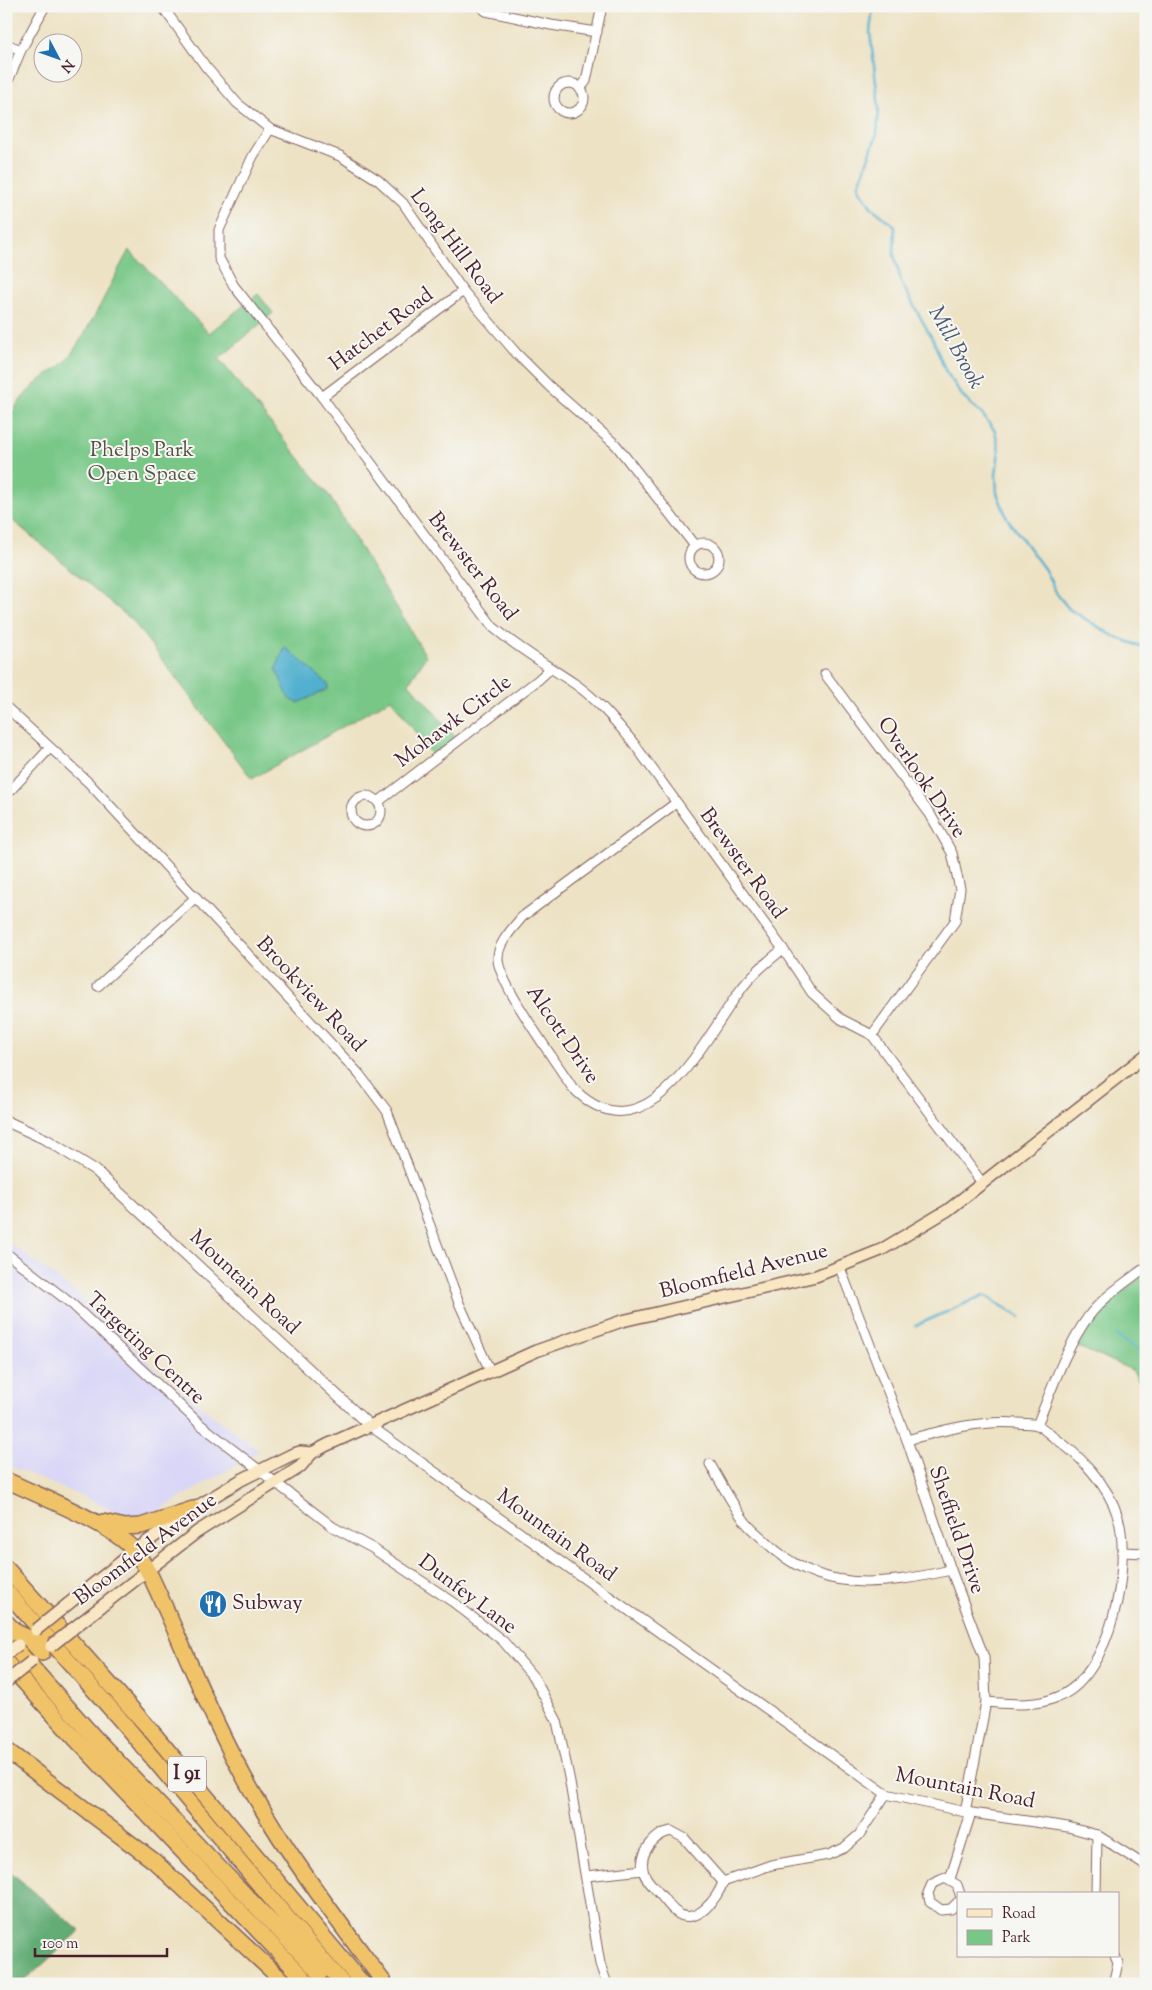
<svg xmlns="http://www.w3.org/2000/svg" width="1152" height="1990" font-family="'Sorts Mill Goudy',serif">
<rect width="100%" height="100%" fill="#f6f6f2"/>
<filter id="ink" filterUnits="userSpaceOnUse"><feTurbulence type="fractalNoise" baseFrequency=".02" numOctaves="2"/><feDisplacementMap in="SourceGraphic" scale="10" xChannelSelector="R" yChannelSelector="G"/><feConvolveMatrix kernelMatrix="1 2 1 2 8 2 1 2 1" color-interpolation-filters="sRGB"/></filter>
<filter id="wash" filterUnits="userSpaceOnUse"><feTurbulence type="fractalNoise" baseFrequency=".0096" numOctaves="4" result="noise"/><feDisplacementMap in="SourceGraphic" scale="20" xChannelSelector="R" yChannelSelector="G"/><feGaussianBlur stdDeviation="1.12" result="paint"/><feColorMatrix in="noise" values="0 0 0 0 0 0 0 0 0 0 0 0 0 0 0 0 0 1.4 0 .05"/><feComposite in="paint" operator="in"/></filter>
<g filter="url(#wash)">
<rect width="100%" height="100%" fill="#ede2c4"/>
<!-- built -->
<path fill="#d9d6f7" d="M6,1240l73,55 93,89 87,67 -107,64 -24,1 -122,-52z"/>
<!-- green -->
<g fill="#78c787" stroke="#617359">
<path d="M129,250l80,83 49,-39 15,19 -54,46 109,135 98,162 -17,27 47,55 -23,18 -42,-57 -139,80 -119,-158 -127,-106v-90c9,-21 23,-37 41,-50 6,-5 14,-8 19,-14 26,-34 42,-74 63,-111z"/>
<path d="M1146,1273v119l-14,-22 -56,-24 26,-39z"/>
</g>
<!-- forest -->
<path fill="#62ac74" stroke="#566650" d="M6,1868l74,63 -59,53h-15z"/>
<!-- water -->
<path fill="#51b0cf" stroke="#4e687d" d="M285,647l43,37v5l-30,14 -9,-4 -13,-30z"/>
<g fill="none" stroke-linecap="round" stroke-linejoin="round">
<!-- stream -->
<g stroke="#51b0cf" stroke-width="2.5">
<path d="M873,6l-3,26 9,76 -2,26 -19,53 14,21 23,18 -1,29 8,29 32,58 11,28 19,28 17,15 14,18 4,19 -3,25 1,18 10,25 38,52 12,24 12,15 46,28 31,11"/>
<path d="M915,1326l69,-31 36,22"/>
<path d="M1116,1336l30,18"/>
</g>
</g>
</g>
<g filter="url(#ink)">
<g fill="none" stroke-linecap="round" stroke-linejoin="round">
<defs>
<g id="minor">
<path d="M162,6l44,61 31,36 33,26 70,27 38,24 25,23 60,88 53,62 33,33 67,59 79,101"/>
<path d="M480,6l6,5 65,14 46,7"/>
<path d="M6,44l15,6"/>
<circle cx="569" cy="98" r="15"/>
<path d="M6,86l15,-36 24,-44"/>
<path d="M580,89l6,-8 16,-75"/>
<path d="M270,129l-17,27 -34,74v28l15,28 88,111 171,230c26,22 54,38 82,57 22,15 40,37 57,57l151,208 29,44 29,26 31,16 111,149"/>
<path d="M322,397l141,-106"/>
<circle cx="704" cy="558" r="15"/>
<path d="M825,674l105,140 22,39 8,36 -5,32 -83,114"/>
<path d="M6,707l83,76 270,291 28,37 72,192 31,68"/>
<path d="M6,795l44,-47"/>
<circle cx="366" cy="811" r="15"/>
<path d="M378,802l160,-122 12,-11"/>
<path d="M676,803l-154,114c-9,11 -25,27 -24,42 0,24 59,104 74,128 73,76 131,-45 167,-95 12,-17 28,-30 44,-43"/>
<path d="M98,986l98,-89"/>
<path d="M6,1253l67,52 128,120 132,102 39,21 81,54 50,39 32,38 22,42 12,56 31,187 7,20"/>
<path d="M840,1268l67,172 44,130 33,87 2,45 -21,110"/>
<path d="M369,1425l517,369 79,18 103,15 29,8 49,31"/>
<path d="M1037,1425c15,-36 28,-76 51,-108 15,-20 38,-35 58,-50"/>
<path d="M907,1440c37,-10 72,-20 111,-17 6,1 13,0 19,2 5,2 11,8 15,11 27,18 56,48 66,81 14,48 -7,157 -58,179 -24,11 -48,8 -74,6"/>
<path d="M710,1464c11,19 21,38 34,56 5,8 14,14 21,21 55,54 118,44 186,29"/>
<path d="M1122,1552l24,1"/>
<path d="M671,1831l13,7 39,44c-5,16 -28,46 -47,30 -7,-5 -12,-14 -18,-20 -5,-6 -14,-14 -15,-22 -4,-18 12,-36 28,-39z"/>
<path d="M586,1876l57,-6"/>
<path d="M950,1879l21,-66"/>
<path d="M723,1882l48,-17 57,-10 16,-7 15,-13 27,-41"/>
<path d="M1096,1894l1,-59"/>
<path d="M958,1902l-7,7 -10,1 -11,-8 -2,-9 4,-9 13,-6 12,7 3,9"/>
<path d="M1113,1984l5,-21 -3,-7"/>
</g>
<path id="tertiary" d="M6,1121l41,19 48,30 274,255"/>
<g id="secondary">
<path d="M68,1604l73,-58 52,-37 48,-29 50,-25 9,-3 12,1"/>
<path d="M71,1630l126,-98 103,-65 12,-14 15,-8 209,-94 86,-30 194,-45 65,-26 67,-40 198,-155"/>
</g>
<g id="motorway">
<path d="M6,1480c35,17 96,40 123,65 10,9 16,21 22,32 34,72 62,147 102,216 38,67 86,129 132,191"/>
<path d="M103,1522l22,5 16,-1 52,-17"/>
<path d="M6,1568l142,159 215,257"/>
<path d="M6,1591l113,127 224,266"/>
<path d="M6,1622l10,10 11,5 15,16"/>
<path d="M6,1638l88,99 226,236"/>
<path d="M6,1662l66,73 237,249"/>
<path d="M6,1750l148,111 132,123"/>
</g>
</defs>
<!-- minor casing -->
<use href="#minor" stroke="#836361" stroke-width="11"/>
<!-- tertiary casing -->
<use href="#tertiary" stroke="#836361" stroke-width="12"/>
<!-- secondary casing -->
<use href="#secondary" stroke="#836361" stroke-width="14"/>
<!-- motorway casing -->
<use href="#motorway" stroke="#836361" stroke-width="18"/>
<!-- minor -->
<use href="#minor" stroke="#fff" stroke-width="9"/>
<!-- tertiary -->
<use href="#tertiary" stroke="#fff" stroke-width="10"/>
<!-- secondary -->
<use href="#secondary" stroke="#f9e7c3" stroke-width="11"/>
<!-- motorway -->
<use href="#motorway" stroke="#f1c369" stroke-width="15"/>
<defs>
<g id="secondary-bridge">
<path d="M36,1630l32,-26"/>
<path d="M51,1646l20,-16"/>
<path d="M6,1654l12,-9"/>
<path d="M6,1682l26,-21"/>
</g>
</defs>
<!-- secondary-bridge casing -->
<use href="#secondary-bridge" stroke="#836361" stroke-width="14" stroke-linecap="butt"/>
<!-- secondary-bridge -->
<use href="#secondary-bridge" stroke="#f9e7c3" stroke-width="11"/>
</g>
</g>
<!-- icons -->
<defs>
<symbol id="restaurant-disc" viewBox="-11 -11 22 22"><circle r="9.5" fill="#1f6fb2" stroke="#f6f6f2"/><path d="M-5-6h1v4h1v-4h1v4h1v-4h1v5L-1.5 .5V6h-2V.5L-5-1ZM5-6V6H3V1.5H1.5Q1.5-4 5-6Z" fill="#fff"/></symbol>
</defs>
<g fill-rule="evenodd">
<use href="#restaurant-disc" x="197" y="1588" width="32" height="32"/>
</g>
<g text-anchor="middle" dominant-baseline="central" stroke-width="4" stroke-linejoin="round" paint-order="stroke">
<!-- shield labels -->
<rect fill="#f6f6f2" stroke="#7e6067" stroke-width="1" x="168" y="1756.5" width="38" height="35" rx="4"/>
<g font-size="20" font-weight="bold" fill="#4a1f2b">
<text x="187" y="1774">I 91</text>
</g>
<!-- street labels -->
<g font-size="21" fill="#4a1f2b" stroke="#f6f6f2">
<text transform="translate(455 247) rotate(53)">Long Hill Road</text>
<text transform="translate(382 330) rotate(-37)">Hatchet Road</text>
<text transform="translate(472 567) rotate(52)">Brewster Road</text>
<text transform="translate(454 722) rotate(-37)">Mohawk Circle</text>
<text transform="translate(921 778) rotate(56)">Overlook Drive</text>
<text transform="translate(742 864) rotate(54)">Brewster Road</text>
<text transform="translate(310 995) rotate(47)">Brookview Road</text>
<text transform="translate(562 1035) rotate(56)">Alcott Drive</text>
<text transform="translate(744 1272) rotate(-14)">Bloomfield Avenue</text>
<text transform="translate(244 1283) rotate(43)">Mountain Road</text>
<text transform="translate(145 1349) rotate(43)">Targeting Centre</text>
<text transform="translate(956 1530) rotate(71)">Sheffield Drive</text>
<text transform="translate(556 1536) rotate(36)">Mountain Road</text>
<text transform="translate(146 1550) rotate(-37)">Bloomfield Avenue</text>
<text transform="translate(467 1595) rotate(37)">Dunfey Lane</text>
<text transform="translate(965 1789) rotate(11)">Mountain Road</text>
</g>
<!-- park labels -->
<g font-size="21" fill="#585147" stroke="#f6f6f2">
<text x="142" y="451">Phelps Park<tspan x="142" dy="24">Open Space</tspan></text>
</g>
<!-- poi labels -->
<g font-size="21" fill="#4a1f2b" stroke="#f6f6f2" text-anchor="start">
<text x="232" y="1604">Subway</text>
</g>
<!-- water labels -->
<g font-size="22" font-style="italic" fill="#4d596d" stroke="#f6f6f2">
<text transform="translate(955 348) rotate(61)">Mill Brook</text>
</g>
</g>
<!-- margin -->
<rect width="1152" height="1990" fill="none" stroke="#f6f6f2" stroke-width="25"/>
<!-- legend -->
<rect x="957" y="1892" width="162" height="65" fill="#f6f6f2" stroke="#b1a0a2"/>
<rect x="967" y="1909" width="25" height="8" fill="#f9e7c3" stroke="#b1a0a2"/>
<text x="1002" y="1918" font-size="15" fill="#4a1f2b">Road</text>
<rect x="967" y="1930" width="25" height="15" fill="#78c787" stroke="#b1a0a2"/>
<text x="1002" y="1942" font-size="15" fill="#4a1f2b">Park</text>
<!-- north arrow -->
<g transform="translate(58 58) rotate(131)"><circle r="24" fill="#f6f6f2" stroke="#b1a0a2"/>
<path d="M0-4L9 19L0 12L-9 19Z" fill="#1f6fb2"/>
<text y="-8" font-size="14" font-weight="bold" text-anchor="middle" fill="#4a1f2b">N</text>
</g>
<!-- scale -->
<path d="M35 1948v8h132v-8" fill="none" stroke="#4a1f2b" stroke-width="2.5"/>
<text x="42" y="1948" font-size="15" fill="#4a1f2b" stroke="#f6f6f2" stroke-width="4" paint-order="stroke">100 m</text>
</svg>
